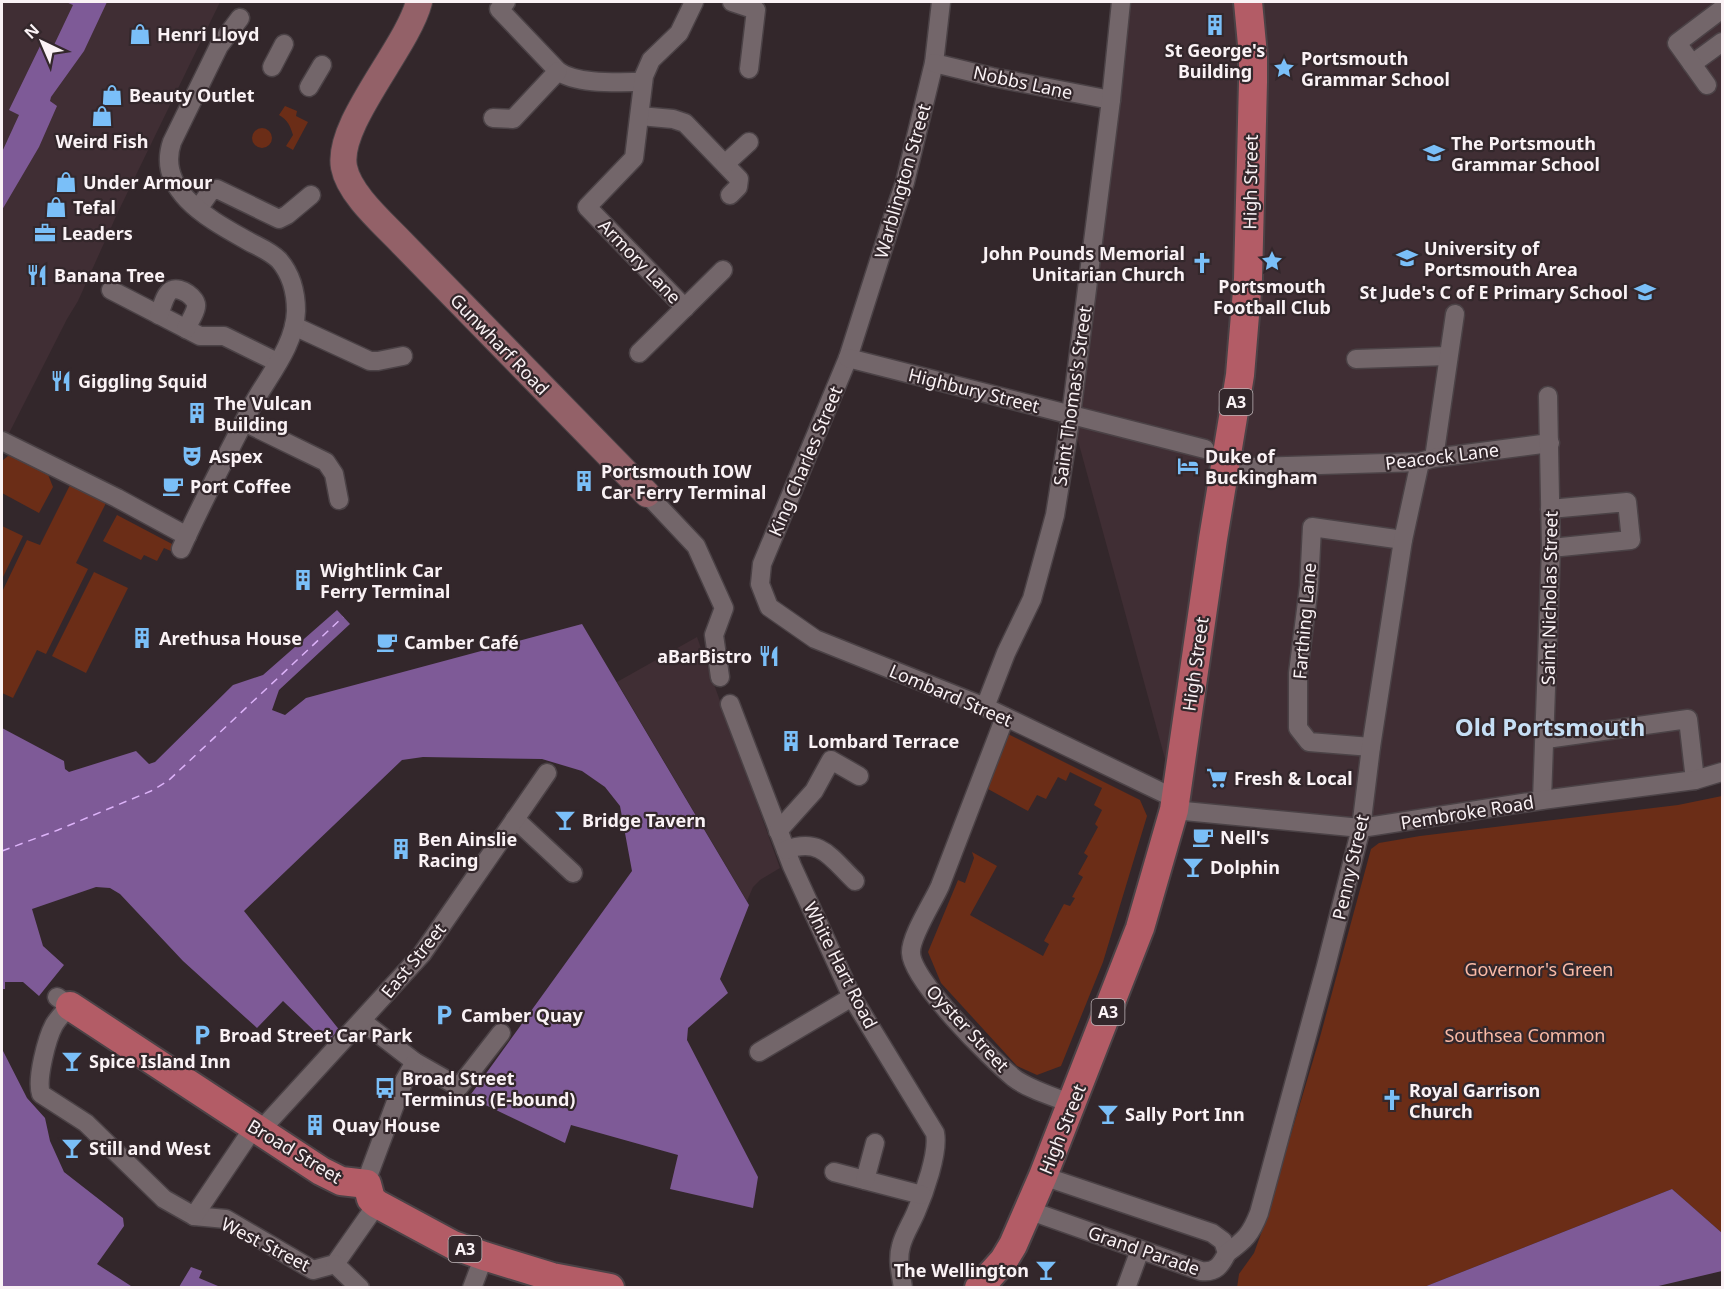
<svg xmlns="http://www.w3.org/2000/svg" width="1724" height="1289" font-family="'Noto Sans',sans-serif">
<rect width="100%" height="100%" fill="#33272b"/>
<!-- built -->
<g fill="#402e34">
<path d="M2,2h218l-102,210 -40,89 -11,18 -65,128z"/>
<path d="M1121,2h601v770l-361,56 -185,-29 -105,-384z"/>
<path d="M697,637l83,231 -20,12 -7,7 -6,14 -130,-219z"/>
</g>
<!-- green -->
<g fill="#6b2d17">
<path d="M285,106l12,5 -1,5 12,6 -15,28 -7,-4 7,-11c-3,-9 -5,-15 -14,-20z"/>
<circle cx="262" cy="138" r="10"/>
<path d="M8,456h6l33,16 6,15 -14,26 -37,-20v-32z"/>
<path d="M70,485l36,18 -30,60 12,6 -42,85 -9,-4 -24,48 -11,-5v-101l25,-52 13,5z"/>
<path d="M117,515l55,29 3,2 -2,6 -9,-4 -7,13 -13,-6 -3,5 -38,-19z"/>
<path d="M2,526l21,10 -21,43z"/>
<path d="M94,572l34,16 -42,85 -34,-17z"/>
<path d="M1006,733l134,67 7,16 -44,146 -42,104 -24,9 -20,-9 -76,-83 -13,-31 30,-72 7,3 9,-25 -2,-6 25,14 -27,49 73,41 6,-12 -5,-3 20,-37 6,2 5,-8 -3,-1 11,-20 -5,-3 10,-18 -4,-3 14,-26 -3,-3 7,-14 -8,-5 8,-17 -32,-16 -4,9 -8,-4 -12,22 -9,-4 -9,16 -40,-22z"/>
<path d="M1722,796v437l-50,-44 -248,98 -187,1 2,-14 15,-21 8,-22 58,-194 51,-188 8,-6 41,-7 258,-31z"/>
</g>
<!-- water -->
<g fill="#7e5a97">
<path d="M66,2h41l-23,49 -33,46 -1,4 7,5 -18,41 -37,63v-58l17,-37 -10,-5 34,-70 11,5 19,-40z"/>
<path d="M337,610l13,14 -71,66 -7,20 13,5 21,-17 276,-74 167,281 -29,74 8,14 -40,35 -1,12 71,137 -5,31 -83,-19 8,-34 -107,-30 -6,18 -96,-46 163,-226 -12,-65 -15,-19 -23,-16 -40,-12 -119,-2 -21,3 -158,151 97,121 -13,12 -45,-43 -26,27 -74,-67 -63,-67 -10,-6 -14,-1 -64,22 11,37 21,19 -25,31 -16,-14h-18v7h-3v-261l62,33 1,8 4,3 67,-21 13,13 6,-2 78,-77 30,-10z"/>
<path d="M2,1049l25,49 18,20 5,23 14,31 59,46 1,8 -27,38 34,22 8,1h-137z"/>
<path d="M1672,1189l50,44v38l-72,17 -226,-1z"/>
<path d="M191,1267l11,4 -3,7 19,8 -1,1h-38z"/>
</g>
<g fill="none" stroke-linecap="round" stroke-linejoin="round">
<!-- ferry -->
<path stroke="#ddb3f9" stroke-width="1.5" stroke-dasharray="8 6" stroke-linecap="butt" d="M2,851l56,-21 93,-39 17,-10 175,-164"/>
<defs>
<g id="street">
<path d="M506,2l-7,7 59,62c19,14 62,11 85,11"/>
<path d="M732,2l24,8 -7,59"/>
<path d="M941,2l-7,61 -29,119 -10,29 -47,147 -86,206 -2,20 9,23 46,32 170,68 191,92"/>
<path d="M934,63l58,14 119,23"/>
<path d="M1692,64l30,-22"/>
<path d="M272,67l12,-23"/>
<path d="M1707,85l-30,-42 45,-34"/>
<path d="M309,87l13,-22"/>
<path d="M640,116l33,3 12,4 54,56 -1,8 -8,8"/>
<path d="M493,118l20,1 45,-48"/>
<path d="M725,164l24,-22"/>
<path d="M198,209l12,-17 7,-3 62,30 8,-4 24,-20"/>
<path d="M111,290l89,46h24l53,26"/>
<path d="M685,308l-98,-101 47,-49 10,-82 7,-16 28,-27 15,-31"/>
<path d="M159,315c3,-8 6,-22 13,-25 8,-4 26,8 24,17 -1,7 -7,15 -10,22"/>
<path d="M294,326l76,35h8l25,-5"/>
<path d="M639,353l84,-83"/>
<path d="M848,358l357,91"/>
<path d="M1356,359l92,-3"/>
<path d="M244,422l82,40 8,12 5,26"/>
<path d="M2,441l115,57 70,38"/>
<path d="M1434,458l21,-144"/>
<path d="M1225,468l195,-6 14,-4 116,-15"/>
<path d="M647,494l49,52 28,62 -10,27 6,42"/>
<path d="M1550,509l77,-7 4,38 -80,8"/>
<path d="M181,549c22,-49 47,-96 71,-143 16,-30 43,-60 44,-95 0,-18 -5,-37 -17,-51 -9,-9 -20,-13 -31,-19 -35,-20 -93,-49 -76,-99l47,-96 21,-28"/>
<path d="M730,704l62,162 60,131 83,136c4,19 -11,61 -19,79 -5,12 -12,22 -15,34 -4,14 0,28 2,42"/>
<path d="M985,707l21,-54 26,-54 23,-84 16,-100 40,-315 10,-98"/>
<path d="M1005,717c-22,56 -43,113 -65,169 -7,16 -30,51 -29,67 1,28 80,106 103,125 14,11 41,19 58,26"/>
<path d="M1546,739l142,-20 7,61"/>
<path d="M1371,747l-62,-5 -11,-14v-55l11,-87 3,-59 91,13"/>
<path d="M1542,800l9,-252 -3,-152"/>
<path d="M1174,810l187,18 181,-28 153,-20 27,-8"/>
<path d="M515,819l58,54"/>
<path d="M778,831l36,-40 17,-31 28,16"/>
<path d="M786,850c35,-13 45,8 69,31"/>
<path d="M57,997l13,9c-6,6 -12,12 -16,19 -7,13 -18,54 -13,69l45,29 78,76 30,17 32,3 87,51 22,-6 42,-60"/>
<path d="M362,1021l53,41 44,25 42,-54"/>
<path d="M759,1052l93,-55"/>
<path d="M260,1131l162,-177 125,-181"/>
<path d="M834,1172l88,23"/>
<path d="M865,1180l10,-37"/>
<path d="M367,1184l3,-13 33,-88 12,-21"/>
<path d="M1028,1210l173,61c15,2 20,-6 26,-18l-4,-12 -11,-8 -169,-57"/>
<path d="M194,1216l60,-89"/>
<path d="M1227,1253c18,-13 24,-19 32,-40l67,-247 35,-138 10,-81 32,-207 17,-78"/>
<path d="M335,1264l25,24"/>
<path d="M472,1288l12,-32"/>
<path d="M1126,1288l14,-38"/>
</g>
<path id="secondary" d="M419,2c-12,46 -83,122 -75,165 5,27 39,56 58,76l245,251"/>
<g id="primary">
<path d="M70,1006l251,165 20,10 26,3 4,15 6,5 76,41 31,11 68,21 58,11"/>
<path d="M979,1288l25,-28 9,-15 30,-69 97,-248 34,-118 39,-271 27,-164 8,-96 5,-197v-27l-5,-53"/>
</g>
</defs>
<!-- street casing -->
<use href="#street" stroke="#4b4246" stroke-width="21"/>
<!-- secondary casing -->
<use href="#secondary" stroke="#4b4246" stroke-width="28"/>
<!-- primary casing -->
<use href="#primary" stroke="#4b4246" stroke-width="32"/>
<!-- street -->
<use href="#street" stroke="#73666a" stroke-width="18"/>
<!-- secondary -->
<use href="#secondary" stroke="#936168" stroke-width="26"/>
<!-- primary -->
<use href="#primary" stroke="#b35c66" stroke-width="28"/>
</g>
<!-- icons -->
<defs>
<symbol id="building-bare" viewBox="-9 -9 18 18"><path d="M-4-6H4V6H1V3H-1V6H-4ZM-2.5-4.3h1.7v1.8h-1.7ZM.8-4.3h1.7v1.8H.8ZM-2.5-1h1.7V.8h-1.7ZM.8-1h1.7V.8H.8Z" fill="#7abff8" stroke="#33272b" stroke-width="2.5" paint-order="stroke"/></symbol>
<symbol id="shop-bare" viewBox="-9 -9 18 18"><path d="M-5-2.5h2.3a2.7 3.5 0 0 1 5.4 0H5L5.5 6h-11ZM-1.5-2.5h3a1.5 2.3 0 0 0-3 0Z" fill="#7abff8" stroke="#33272b" stroke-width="2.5" paint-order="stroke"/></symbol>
<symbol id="sight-bare" viewBox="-9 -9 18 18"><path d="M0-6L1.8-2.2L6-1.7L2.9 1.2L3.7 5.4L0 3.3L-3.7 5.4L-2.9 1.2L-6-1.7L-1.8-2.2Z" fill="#7abff8" stroke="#33272b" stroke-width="2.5" paint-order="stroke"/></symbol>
<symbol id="school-bare" viewBox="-9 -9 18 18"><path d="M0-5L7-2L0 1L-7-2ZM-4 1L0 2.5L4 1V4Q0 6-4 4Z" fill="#7abff8" stroke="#33272b" stroke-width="2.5" paint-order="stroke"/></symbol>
<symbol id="office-bare" viewBox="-9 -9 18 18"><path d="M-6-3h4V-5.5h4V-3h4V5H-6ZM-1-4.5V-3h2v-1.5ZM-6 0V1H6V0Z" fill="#7abff8" stroke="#33272b" stroke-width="2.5" paint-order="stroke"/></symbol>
<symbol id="university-bare" viewBox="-9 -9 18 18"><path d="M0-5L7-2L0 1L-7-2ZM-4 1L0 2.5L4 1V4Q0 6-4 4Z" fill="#7abff8" stroke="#33272b" stroke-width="2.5" paint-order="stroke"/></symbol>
<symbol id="church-bare" viewBox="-9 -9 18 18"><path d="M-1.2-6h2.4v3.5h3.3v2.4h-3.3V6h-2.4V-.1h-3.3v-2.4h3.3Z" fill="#7abff8" stroke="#33272b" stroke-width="2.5" paint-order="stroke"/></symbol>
<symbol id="restaurant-bare" viewBox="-9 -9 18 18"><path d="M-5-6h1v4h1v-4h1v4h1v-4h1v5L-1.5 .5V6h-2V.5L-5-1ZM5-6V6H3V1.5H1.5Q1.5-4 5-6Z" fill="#7abff8" stroke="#33272b" stroke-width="2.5" paint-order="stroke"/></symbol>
<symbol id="theatre-bare" viewBox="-9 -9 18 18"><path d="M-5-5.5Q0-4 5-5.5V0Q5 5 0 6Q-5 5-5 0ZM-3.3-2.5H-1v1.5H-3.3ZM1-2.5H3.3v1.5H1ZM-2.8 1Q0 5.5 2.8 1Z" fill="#7abff8" stroke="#33272b" stroke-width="2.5" paint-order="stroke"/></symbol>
<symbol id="hotel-bare" viewBox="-9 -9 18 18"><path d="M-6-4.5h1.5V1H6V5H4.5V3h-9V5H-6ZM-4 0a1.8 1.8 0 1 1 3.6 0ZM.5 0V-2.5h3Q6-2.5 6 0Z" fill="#7abff8" stroke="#33272b" stroke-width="2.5" paint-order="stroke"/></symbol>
<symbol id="cafe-bare" viewBox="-9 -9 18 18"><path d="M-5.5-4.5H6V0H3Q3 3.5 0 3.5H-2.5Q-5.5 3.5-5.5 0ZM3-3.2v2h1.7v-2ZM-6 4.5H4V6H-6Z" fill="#7abff8" stroke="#33272b" stroke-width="2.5" paint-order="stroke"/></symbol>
<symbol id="supermarket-bare" viewBox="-9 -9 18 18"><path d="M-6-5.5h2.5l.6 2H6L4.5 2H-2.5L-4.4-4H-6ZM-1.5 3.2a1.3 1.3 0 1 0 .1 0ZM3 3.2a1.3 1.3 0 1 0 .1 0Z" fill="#7abff8" stroke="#33272b" stroke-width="2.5" paint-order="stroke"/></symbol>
<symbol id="bar-bare" viewBox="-9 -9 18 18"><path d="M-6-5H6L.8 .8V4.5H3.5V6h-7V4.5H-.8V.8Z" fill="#7abff8" stroke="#33272b" stroke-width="2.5" paint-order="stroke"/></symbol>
<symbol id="parking-bare" viewBox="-9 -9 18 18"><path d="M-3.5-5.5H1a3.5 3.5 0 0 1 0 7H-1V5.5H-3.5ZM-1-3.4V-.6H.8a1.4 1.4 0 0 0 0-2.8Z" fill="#7abff8" stroke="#33272b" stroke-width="2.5" paint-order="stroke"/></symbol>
<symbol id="bus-bare" viewBox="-9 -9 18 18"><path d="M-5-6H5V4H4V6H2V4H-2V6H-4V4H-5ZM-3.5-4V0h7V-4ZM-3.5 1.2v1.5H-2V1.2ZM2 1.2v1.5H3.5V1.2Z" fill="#7abff8" stroke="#33272b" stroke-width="2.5" paint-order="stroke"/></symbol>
</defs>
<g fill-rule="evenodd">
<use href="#building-bare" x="1200" y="10" width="30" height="30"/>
<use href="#shop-bare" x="125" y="19" width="30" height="30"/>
<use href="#sight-bare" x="1269" y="53" width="30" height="30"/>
<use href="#shop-bare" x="97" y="80" width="30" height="30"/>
<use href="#shop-bare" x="87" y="101" width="30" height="30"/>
<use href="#school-bare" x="1419" y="138" width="30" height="30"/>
<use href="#shop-bare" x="51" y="167" width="30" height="30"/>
<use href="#shop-bare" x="41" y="192" width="30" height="30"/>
<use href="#office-bare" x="30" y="218" width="30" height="30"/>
<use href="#university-bare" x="1392" y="243" width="30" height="30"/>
<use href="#sight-bare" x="1257" y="246" width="30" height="30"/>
<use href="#church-bare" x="1187" y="248" width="30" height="30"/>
<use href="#restaurant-bare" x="22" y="260" width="30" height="30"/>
<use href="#school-bare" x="1630" y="277" width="30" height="30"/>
<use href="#restaurant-bare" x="46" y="366" width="30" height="30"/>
<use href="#building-bare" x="182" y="398" width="30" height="30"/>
<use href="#theatre-bare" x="177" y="441" width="30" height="30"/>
<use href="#hotel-bare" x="1173" y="451" width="30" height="30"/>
<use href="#building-bare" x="569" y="466" width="30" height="30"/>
<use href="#cafe-bare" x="158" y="471" width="30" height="30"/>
<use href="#building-bare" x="288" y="565" width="30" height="30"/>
<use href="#building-bare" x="127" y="623" width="30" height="30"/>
<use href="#cafe-bare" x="372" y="627" width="30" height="30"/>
<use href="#restaurant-bare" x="754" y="641" width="30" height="30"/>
<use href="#building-bare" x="776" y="726" width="30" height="30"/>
<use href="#supermarket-bare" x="1202" y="763" width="30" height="30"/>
<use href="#bar-bare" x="550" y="805" width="30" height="30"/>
<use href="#cafe-bare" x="1188" y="822" width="30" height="30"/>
<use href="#building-bare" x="386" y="834" width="30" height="30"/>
<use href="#bar-bare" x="1178" y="852" width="30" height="30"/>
<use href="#parking-bare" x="429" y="1000" width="30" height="30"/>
<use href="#parking-bare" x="187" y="1020" width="30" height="30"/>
<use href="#bar-bare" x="57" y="1046" width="30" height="30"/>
<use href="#bus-bare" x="370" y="1073" width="30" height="30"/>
<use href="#church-bare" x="1377" y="1085" width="30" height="30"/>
<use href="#bar-bare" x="1093" y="1099" width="30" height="30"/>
<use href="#building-bare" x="300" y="1110" width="30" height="30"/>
<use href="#bar-bare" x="57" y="1133" width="30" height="30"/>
<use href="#bar-bare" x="1031" y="1255" width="30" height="30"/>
</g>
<g text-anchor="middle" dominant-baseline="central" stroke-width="4.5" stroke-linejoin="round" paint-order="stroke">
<!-- shield labels -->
<g fill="#33272b" stroke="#beb5b8" stroke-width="1.5">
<rect x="1219.5" y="389" width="33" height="26" rx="4.5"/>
<rect x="1091.5" y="999" width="33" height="26" rx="4.5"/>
<rect x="448.5" y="1236" width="33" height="26" rx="4.5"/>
</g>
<g font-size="16" font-weight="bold" fill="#faf2f5">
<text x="1236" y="402">A3</text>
<text x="1108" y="1012">A3</text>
<text x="465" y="1249">A3</text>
</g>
<!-- poi labels -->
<g font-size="18" font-weight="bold" fill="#faf2f5" stroke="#33272b" text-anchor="start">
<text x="157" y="34">Henri Lloyd</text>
<text x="1215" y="50" text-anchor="middle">St George's<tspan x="1215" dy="21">Building</tspan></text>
<text x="1301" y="58">Portsmouth<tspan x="1301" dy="21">Grammar School</tspan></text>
<text x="129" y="95">Beauty Outlet</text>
<text x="102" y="141" text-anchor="middle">Weird Fish</text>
<text x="1451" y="143">The Portsmouth<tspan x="1451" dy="21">Grammar School</tspan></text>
<text x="83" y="182">Under Armour</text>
<text x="73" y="207">Tefal</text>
<text x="62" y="233">Leaders</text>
<text x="1424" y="248">University of<tspan x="1424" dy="21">Portsmouth Area</tspan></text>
<text x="1185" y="253" text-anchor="end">John Pounds Memorial<tspan x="1185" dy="21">Unitarian Church</tspan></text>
<text x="54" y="275">Banana Tree</text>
<text x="1272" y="286" text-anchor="middle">Portsmouth<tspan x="1272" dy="21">Football Club</tspan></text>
<text x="1628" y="292" text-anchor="end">St Jude's C of E Primary School</text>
<text x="78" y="381">Giggling Squid</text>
<text x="214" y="403">The Vulcan<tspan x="214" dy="21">Building</tspan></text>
<text x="209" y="456">Aspex</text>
<text x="1205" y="456">Duke of<tspan x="1205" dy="21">Buckingham</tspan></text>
<text x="601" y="471">Portsmouth IOW<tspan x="601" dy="21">Car Ferry Terminal</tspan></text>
<text x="190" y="486">Port Coffee</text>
<text x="320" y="570">Wightlink Car<tspan x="320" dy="21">Ferry Terminal</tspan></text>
<text x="159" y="638">Arethusa House</text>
<text x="404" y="642">Camber Café</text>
<text x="752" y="656" text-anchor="end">aBarBistro</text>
<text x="808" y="741">Lombard Terrace</text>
<text x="1234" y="778">Fresh &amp; Local</text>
<text x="582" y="820">Bridge Tavern</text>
<text x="1220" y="837">Nell's</text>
<text x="418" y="839">Ben Ainslie<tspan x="418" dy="21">Racing</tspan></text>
<text x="1210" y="867">Dolphin</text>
<text x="461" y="1015">Camber Quay</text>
<text x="219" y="1035">Broad Street Car Park</text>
<text x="89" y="1061">Spice Island Inn</text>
<text x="402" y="1078">Broad Street<tspan x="402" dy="21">Terminus (E-bound)</tspan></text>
<text x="1409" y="1090">Royal Garrison<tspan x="1409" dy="21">Church</tspan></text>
<text x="1125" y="1114">Sally Port Inn</text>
<text x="332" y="1125">Quay House</text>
<text x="89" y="1148">Still and West</text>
<text x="1029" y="1270" text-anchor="end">The Wellington</text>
</g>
<!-- street labels -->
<g font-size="18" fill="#faf2f5" stroke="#33272b">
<text transform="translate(1023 82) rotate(12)">Nobbs Lane</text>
<text transform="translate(902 181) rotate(-74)">Warblington Street</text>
<text transform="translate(1250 182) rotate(-89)">High Street</text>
<text transform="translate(640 261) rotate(46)">Armory Lane</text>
<text transform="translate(500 344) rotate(46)">Gunwharf Road</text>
<text transform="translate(974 390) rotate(14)">Highbury Street</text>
<text transform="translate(1072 396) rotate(-82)">Saint Thomas's Street</text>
<text transform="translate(1442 456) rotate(-7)">Peacock Lane</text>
<text transform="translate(805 461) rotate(-67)">King Charles Street</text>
<text transform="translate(1549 598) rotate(-89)">Saint Nicholas Street</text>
<text transform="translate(1304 621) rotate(-85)">Farthing Lane</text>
<text transform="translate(1195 664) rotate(-82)">High Street</text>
<text transform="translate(951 695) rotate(23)">Lombard Street</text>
<text transform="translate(1467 812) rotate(-9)">Pembroke Road</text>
<text transform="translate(1350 867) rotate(-77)">Penny Street</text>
<text transform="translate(413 960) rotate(-51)">East Street</text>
<text transform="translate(841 965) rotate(63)">White Hart Road</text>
<text transform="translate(968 1028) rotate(47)">Oyster Street</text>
<text transform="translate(1062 1129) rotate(-68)">High Street</text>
<text transform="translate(295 1151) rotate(31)">Broad Street</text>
<text transform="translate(266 1244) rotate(27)">West Street</text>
<text transform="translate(1144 1250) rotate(19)">Grand Parade</text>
</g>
<!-- park labels -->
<g font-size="18" fill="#fabaa6" stroke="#33272b">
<text x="1539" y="969">Governor's Green</text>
<text x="1525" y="1035">Southsea Common</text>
</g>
<!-- district labels -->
<g font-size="24" font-weight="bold" fill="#c6dff5" stroke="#33272b">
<text x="1550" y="726">Old Portsmouth</text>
</g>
</g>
<!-- border -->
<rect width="1724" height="1289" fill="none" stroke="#faf2f5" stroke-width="6"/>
<!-- north arrow -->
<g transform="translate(42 42) rotate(316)" stroke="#33272b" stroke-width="4.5" paint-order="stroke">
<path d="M0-4.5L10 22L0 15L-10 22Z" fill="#faf2f5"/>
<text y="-9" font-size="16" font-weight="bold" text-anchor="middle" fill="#faf2f5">N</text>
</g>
</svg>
